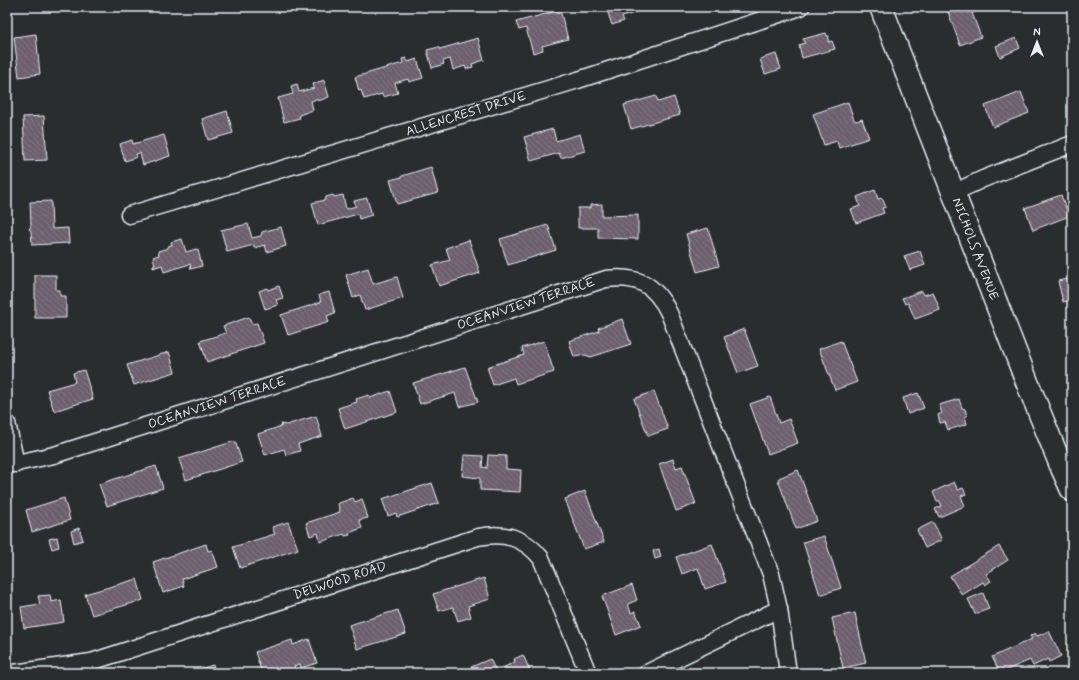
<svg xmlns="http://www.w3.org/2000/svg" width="1079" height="680" font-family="Mynerve,sans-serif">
<defs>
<pattern id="building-back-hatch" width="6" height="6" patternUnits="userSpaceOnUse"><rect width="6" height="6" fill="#6d5f6d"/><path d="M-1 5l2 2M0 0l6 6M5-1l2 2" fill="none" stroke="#827683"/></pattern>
</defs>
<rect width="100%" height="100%" fill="#2a2d2e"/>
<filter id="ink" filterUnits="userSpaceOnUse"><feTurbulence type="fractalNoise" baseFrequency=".025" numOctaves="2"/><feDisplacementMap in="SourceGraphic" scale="8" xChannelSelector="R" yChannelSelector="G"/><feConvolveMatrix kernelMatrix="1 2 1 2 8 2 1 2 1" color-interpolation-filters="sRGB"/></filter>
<g filter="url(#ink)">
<!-- building -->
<g fill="url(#building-back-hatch)" stroke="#e8f1f8">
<path d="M606,7h42v1l-26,9 2,4 -12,4z"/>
<path d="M953,7h29l1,2 -11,4 9,24 -21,8 -13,-36z"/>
<path d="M1068,7h4v11z"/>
<path d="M560,10l8,29 -26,7 1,4 -10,3 -7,-25 -7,2 -3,-8z"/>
<path d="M826,33l1,3h2l-1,6 4,-1 3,8 -33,9 -3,-13 6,-2 -2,-4z"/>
<path d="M36,34l4,40 -21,3 -5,-40z"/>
<path d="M478,38l6,22 -12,4 1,3 -7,2 -1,-3 -12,4 -3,-11 -7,2 1,3 -12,4 -5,-18 12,-3 1,2z"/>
<path d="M1016,38l4,10 -20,9 -4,-11z"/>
<path d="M776,54l5,15 -16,5 -5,-15z"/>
<path d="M406,58l2,4 9,-3 6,19 -14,4 -1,-3 -13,4 3,10 -15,4 -1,-3 -18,5 -3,-9 -2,1 -4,-14 48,-14 -1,-4z"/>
<path d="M324,80l5,17 -11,4 -1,-2 -6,2 2,9 -14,5 1,3 -16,4 -6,-24 15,-4 -2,-8 6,-2 2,8 15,-4 -1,-4z"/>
<path d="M1021,92l8,21 -36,14 -8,-21z"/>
<path d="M656,96l2,6 16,-5 6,18 -49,14 -7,-24z"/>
<path d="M848,102l6,18 3,1 5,-2 7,19 -30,10 -2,-7 -13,4 -11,-31z"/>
<path d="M227,111l6,22 -25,7 -6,-21z"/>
<path d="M44,116l3,44 -22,1 -2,-44z"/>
<path d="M553,129l3,12 24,-7 5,17 -24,7 -2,-5 -28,8 -7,-24z"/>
<path d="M164,135l6,21 -27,9 -3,-12 -4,1 1,3 -12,4 -5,-17 12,-4 1,4z"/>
<path d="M431,167l7,26 -41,11 -7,-24 12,-3v-1z"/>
<path d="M875,190l3,9 4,-1 4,9 -4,1 2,5 -28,10 -5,-14 9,-3 -3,-9z"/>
<path d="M333,195l1,2 9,-2 3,14 10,-3 -2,-5 13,-3 5,17 -13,4 -1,-5 -40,11 -6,-22 13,-3 1,-3z"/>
<path d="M1061,195l8,21 -36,14 -8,-22z"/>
<path d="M51,201l1,28 16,-1 1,15 -37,2 -1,-14 -2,-2 2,-3 -1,-24z"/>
<path d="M602,204v12l36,-1v24l-40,-1v-10h-20v-20h12v-3z"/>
<path d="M248,224l4,14 9,-2 1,-4 19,-5 5,19 -19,6 -2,-7 -11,3v-3l-27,7 -6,-22z"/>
<path d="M548,225l8,25 -48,15 -8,-26z"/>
<path d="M708,228l11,38 -22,6 -11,-38z"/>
<path d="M182,239l4,13 10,-3 2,1 4,16 -11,3 -1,-5 -26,8 -2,-7 -9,3v-3h2l-2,-8 6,-2 -1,-4 10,-3v-2l4,-1 -1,-3z"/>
<path d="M469,240l11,33 -41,13 -7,-21 18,-5 -4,-12z"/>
<path d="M920,251l5,14 -15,5 -6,-14z"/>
<path d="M368,268l5,16 24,-7 6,21 -38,12 -5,-15 -7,3 -7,-23z"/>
<path d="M35,275h21v15h4v6h6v22h-31z"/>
<path d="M1072,278v22l-9,2 -5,-21z"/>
<path d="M279,286l4,12 -7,2 2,5 -13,4 -6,-18 8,-3 1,2z"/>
<path d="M922,291l2,4 9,-3 7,18 -25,9 -7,-16 -3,1 -3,-6z"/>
<path d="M329,292l6,21 -8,3 2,6 -41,13 -7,-20 40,-13 -2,-7z"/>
<path d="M249,317l3,7 5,-1 7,20 -57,19 -7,-21 26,-8 -3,-7z"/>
<path d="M622,319l9,25 -40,13 -6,-2 -11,2 -5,-16 30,-10 -1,-3z"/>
<path d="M744,329l14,37 -20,7 -14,-36z"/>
<path d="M544,341l10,31 -38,12 -2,-6 -21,7 -6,-18 37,-12 -2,-7z"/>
<path d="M841,341l16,41 -22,8 -16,-41z"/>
<path d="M169,352l6,20 -41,13 -7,-20z"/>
<path d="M465,367l13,35 -19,5 -4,-14 -35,11 -7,-21z"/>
<path d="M84,370l9,29 -39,12 -7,-21 28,-8 -2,-9z"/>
<path d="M390,391l7,21 -52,17 -7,-21 19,-6 -1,-3 13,-4 1,3z"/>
<path d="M654,391l14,38 -20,7 -14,-37z"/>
<path d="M918,393l6,15 -16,6 -5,-16z"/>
<path d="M770,397l9,26 10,-4 9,24 -30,11 -18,-50z"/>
<path d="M959,399l3,9 3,1 2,7h-2l2,8 -19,6 -3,-8 -5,1 -2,-8 4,-2 -3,-8z"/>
<path d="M316,416l6,20 -24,8 2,7 -14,4 -2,-6 -19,6 -7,-21 24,-8 -1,-2 5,1z"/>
<path d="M235,441l7,21 -56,18 -7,-21z"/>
<path d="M464,455l19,1 -1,11 5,1 1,-13 18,1v13l15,1 -1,22 -40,-2v-12l-18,-2z"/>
<path d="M673,459l3,9 6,-2 14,38 -20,7 -17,-47z"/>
<path d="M156,466l7,22 -56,18 -8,-22z"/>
<path d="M798,470l19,51 -21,8 -18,-49 1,-2z"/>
<path d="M954,482l4,8 5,-2 3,6 -5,2 4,10 -26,11 -4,-8 7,-3 -3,-6 -2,2 -4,-10z"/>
<path d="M432,483l7,20 -42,14 -1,-4 -8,3 -6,-17z"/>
<path d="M585,491l19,51 -20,7 -19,-50z"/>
<path d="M64,498l6,22 -38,12 -6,-22z"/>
<path d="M353,498l2,4 7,-3 6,19 -9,2 3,8 -13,5 1,2 -5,1 -1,-2 -24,8 -2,-9 -8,3 -4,-13 34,-11 -2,-8 1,-1z"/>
<path d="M288,522l10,27 -58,19 -7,-21 42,-13 -3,-7z"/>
<path d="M933,522l9,18 -17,8 -8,-18z"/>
<path d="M79,528l4,12 -9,3 -3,-12z"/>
<path d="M824,536l17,52 -21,7 -17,-53z"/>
<path d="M57,537l2,10 -7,2 -3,-10z"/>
<path d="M206,544l2,7 4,-1 6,17 -36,12 2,7 -21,7 -10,-31z"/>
<path d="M712,544l14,38 -21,7 -7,-21 -16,6 -6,-17z"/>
<path d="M999,546l9,14 -22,14 5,7 -6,4 -2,-3 -21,13 -12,-19z"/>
<path d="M659,549l2,8 -6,2 -2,-8z"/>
<path d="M484,578l6,21 -22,7 3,11 -13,4 -5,-14 -14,4 -6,-17z"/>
<path d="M8,579l4,20 -5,1v-20z"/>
<path d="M137,579l6,21 -51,15 -7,-21z"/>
<path d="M632,585l5,15 -9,4 3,9 4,-2 6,14 -25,10 -14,-39z"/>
<path d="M983,593l6,16 -14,5 -7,-15z"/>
<path d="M50,595l1,7 10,-2 3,22 -40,6 -3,-21 19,-3 -2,-8z"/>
<path d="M398,610l8,24 -49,15 -8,-24z"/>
<path d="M855,613l11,50 -23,5 -11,-50z"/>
<path d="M1049,631l12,25 -12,6 -1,-3 -15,7 -3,-6 -30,13 -8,-16 40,-18 -2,-3 5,-3 2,3z"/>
<path d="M309,639l8,24 -16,5 -1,-4 -6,2 3,7h-17l-1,-3 -8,3h-9l-7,-21 37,-12 1,5z"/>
<path d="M523,655l8,18h-57l-3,-6 19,-8 6,12 19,-9 -1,-3z"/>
<path d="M213,665l3,8h-28z"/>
</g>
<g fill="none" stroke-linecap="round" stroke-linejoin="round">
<defs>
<g id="street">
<path d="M953,193l30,-14 89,-35"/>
<path d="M129,215l449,-135 223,-73"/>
<path d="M7,423l9,41"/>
<path d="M7,465l47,-10 552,-176c31,-4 49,5 63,34l102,261 8,35 9,64"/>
<path d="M14,673l77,-11 387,-125c26,-5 46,0 63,21l47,115"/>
<path d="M647,673l132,-64"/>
</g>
<path id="secondary" d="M881,7l146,375 35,86 10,22"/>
</defs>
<!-- street casing -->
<use href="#street" stroke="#e8f1f8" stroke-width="19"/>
<!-- secondary casing -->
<use href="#secondary" stroke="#e8f1f8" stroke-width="25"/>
<!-- street -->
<use href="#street" stroke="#2a2d2e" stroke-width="16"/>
<!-- secondary -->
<use href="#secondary" stroke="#2a2d2e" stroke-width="22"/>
</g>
</g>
<g text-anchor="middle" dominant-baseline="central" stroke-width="3" stroke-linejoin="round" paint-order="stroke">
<!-- street labels -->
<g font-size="13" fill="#e8f1f8" stroke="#2a2d2e">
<text transform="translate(466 114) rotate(-17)">ALLENCREST DRIVE</text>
<text transform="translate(975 249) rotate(69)">NICHOLS AVENUE</text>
<text transform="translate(526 304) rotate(-18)">OCEANVIEW TERRACE</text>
<text transform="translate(217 403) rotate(-18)">OCEANVIEW TERRACE</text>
<text transform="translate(340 581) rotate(-18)">DELWOOD ROAD</text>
</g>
</g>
<!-- margin -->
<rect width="1079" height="680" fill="none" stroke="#2a2d2e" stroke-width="24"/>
<rect x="12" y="12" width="1055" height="656" fill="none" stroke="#e8f1f8" stroke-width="1.5" filter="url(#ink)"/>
<!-- north arrow -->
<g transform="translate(1037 42)" stroke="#2a2d2e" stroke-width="3" paint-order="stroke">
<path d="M0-3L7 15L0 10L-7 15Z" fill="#e8f1f8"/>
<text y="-6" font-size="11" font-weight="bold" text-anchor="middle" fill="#e8f1f8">N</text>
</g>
</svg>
